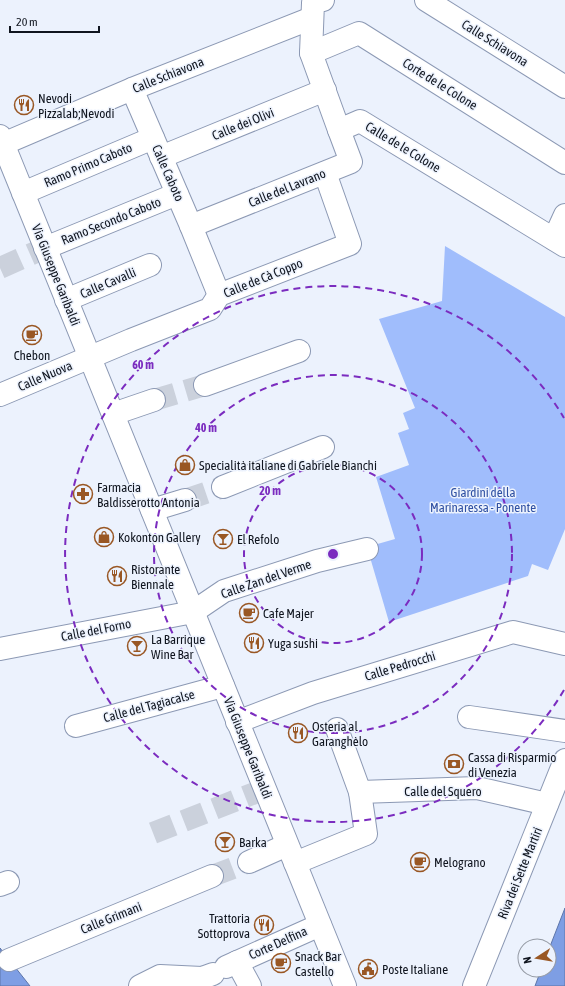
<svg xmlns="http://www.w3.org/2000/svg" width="565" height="986" font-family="'Asap Condensed',sans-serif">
<rect width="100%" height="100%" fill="#ecf2fd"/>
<!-- green -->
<path fill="#a0bdfc" d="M445,246l120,71v212l-17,41 -16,-6 -4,12 -139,46 -22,-75 28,-8 -19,-62 33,-12 -11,-32 11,-4 -6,-16 12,-5 -36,-89 63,-18z"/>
<!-- water -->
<g fill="#7e9ee4" stroke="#5d75a9">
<path d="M565,908v78h-30l6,-16h8v-21z"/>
<path d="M0,948l30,38h-30z"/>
</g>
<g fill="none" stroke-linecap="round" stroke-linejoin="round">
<!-- minor-tunnel -->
<g stroke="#cbd1dc" stroke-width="22" stroke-dasharray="22 11" stroke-linecap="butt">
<path d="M0,268l45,-20"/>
<path d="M154,400l51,-15"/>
<path d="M185,500l38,-13"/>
<path d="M153,833l112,-44"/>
<path d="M212,876l37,-14"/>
</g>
<defs>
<g id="minor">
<path d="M323,0l-10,3 -2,50 28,77 21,-9 205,125"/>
<path d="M426,0l139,87"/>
<path d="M311,53l48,-20 206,130"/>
<path d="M132,89l59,137 28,69"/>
<path d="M0,136l345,850"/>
<path d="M3,144l129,-55 180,-71"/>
<path d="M161,157l164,-67"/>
<path d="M23,193l130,-55"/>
<path d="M191,226l160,-64 -12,-32"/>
<path d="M554,239l11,-24"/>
<path d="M45,248l132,-54"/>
<path d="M66,300l84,-35"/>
<path d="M205,385l94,-34"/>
<path d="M0,395l131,-55 79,-31 9,-14 131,-51 -25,-71"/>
<path d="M113,414l41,-14"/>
<path d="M223,487l100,-40"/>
<path d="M152,510l33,-10"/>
<path d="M0,649l193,-37 31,-21 93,-30 50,-12"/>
<path d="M469,717l96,14"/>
<path d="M237,722l76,-29 200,-61 52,12"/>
<path d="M76,726l147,-40"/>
<path d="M360,792l117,-4 70,16"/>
<path d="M249,862l38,-17"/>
<path d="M295,863l71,-29 -6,-42 -23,-63"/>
<path d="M0,885l8,-3"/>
<path d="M9,960l203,-84"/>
<path d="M237,962l13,24"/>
<path d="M226,967l94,-42"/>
<path d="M140,986l20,-10 42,2 11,-4"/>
<path d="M474,986l91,-226"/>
</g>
</defs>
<!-- minor casing -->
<use href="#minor" stroke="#8c99b4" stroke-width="24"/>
<!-- minor -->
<use href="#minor" stroke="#fff" stroke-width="22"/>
</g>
<!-- distance rings -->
<g fill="none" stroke="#7b2cbf" stroke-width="2" stroke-dasharray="7 5">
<circle cx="333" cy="554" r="89"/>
<circle cx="333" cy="554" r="179"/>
<path d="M564 690A268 268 0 1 1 564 418"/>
</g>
<!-- icons -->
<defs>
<symbol id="restaurant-ring" viewBox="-11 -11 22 22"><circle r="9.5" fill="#ecf2fd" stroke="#995724" stroke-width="1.5"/><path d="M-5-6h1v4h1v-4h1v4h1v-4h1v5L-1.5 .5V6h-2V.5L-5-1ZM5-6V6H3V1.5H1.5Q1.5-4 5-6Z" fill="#995724"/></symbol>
<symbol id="cafe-ring" viewBox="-11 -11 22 22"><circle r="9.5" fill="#ecf2fd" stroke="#995724" stroke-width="1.5"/><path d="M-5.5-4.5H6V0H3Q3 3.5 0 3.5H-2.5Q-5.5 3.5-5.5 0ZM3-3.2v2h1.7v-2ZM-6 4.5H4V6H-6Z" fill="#995724"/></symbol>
<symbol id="shop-ring" viewBox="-11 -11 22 22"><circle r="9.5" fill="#ecf2fd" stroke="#995724" stroke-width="1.5"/><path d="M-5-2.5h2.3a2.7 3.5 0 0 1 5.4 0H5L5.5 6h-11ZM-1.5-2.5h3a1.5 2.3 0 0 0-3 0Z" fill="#995724"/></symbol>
<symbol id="pharmacy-ring" viewBox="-11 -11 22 22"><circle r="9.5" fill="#ecf2fd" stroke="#995724" stroke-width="1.5"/><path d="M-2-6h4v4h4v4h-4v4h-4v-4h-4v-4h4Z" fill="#995724"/></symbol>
<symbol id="bar-ring" viewBox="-11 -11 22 22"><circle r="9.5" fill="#ecf2fd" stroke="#995724" stroke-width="1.5"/><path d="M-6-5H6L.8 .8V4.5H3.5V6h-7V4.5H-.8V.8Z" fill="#995724"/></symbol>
<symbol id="bank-ring" viewBox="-11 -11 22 22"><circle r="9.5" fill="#ecf2fd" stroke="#995724" stroke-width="1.5"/><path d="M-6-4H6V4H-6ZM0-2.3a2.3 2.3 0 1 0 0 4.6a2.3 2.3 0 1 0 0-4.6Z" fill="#995724"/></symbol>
<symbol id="civic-ring" viewBox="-11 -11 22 22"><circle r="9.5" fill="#ecf2fd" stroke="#995724" stroke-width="1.5"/><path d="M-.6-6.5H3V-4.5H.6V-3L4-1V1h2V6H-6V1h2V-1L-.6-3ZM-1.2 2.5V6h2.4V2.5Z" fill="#995724"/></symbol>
</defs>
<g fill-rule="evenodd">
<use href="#restaurant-ring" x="13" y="94" width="22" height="22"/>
<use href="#cafe-ring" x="21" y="324" width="22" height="22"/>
<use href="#shop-ring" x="174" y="454" width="22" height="22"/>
<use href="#pharmacy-ring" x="72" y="483" width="22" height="22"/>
<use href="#shop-ring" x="93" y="526" width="22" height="22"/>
<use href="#bar-ring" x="212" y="528" width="22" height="22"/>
<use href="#restaurant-ring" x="106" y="565" width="22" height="22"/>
<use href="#cafe-ring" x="238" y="602" width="22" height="22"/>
<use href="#restaurant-ring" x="243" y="632" width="22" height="22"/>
<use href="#bar-ring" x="126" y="635" width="22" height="22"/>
<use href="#restaurant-ring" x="287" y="722" width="22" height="22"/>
<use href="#bank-ring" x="443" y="753" width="22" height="22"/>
<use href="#bar-ring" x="214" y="831" width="22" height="22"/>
<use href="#cafe-ring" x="409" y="851" width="22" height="22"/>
<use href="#restaurant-ring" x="253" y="914" width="22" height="22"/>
<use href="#cafe-ring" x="270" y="952" width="22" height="22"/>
<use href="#civic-ring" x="357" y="958" width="22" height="22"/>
</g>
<g text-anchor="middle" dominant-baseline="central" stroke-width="3" stroke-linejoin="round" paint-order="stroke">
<!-- street labels -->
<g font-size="13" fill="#10151f" stroke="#ecf2fd">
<text transform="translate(495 43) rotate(32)">Calle Schiavona</text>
<text transform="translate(168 75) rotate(-22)">Calle Schiavona</text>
<text transform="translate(440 84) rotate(32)">Corte de le Colone</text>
<text transform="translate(243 124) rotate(-22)">Calle dei Olivi</text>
<text transform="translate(403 147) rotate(31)">Calle de le Colone</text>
<text transform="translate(88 165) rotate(-23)">Ramo Primo Caboto</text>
<text transform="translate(168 173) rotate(66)">Calle Caboto</text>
<text transform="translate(287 188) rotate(-22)">Calle del Lavrano</text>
<text transform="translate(111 221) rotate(-22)">Ramo Secondo Caboto</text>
<text transform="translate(56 275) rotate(68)">Via Giuseppe Garibaldi</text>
<text transform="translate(263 278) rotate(-22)">Calle de Cà Coppo</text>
<text transform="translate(108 283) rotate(-23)">Calle Cavalli</text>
<text transform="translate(45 376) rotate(-23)">Calle Nuova</text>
<text transform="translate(266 579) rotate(-19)">Calle Zan del Verme</text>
<text transform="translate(96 630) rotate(-11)">Calle del Forno</text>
<text transform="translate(400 666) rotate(-17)">Calle Pedrocchi</text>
<text transform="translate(149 706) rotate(-15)">Calle del Tagiacalse</text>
<text transform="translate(248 748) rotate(68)">Via Giuseppe Garibaldi</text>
<text x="443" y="791">Calle del Squero</text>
<text transform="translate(520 873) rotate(-68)">Riva dei Sette Martiri</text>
<text transform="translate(111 918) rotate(-22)">Calle Grimani</text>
<text transform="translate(278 943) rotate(-24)">Corte Delfina</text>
</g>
<!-- poi labels -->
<g font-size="13" fill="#10151f" stroke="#ecf2fd" text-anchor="start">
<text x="38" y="98">Nevodi<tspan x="38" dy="15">Pizzalab;Nevodi</tspan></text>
<text x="32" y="355" text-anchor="middle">Chebon</text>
<text x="199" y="465">Specialità italiane di Gabriele Bianchi</text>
<text x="97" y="487">Farmacia<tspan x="97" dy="15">Baldisserotto Antonia</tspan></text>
<text x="118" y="537">Kokonton Gallery</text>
<text x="237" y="539">El Refolo</text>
<text x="131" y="569">Ristorante<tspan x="131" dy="15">Biennale</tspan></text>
<text x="263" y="613">Cafe Majer</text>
<text x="151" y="639">La Barrique<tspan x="151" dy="15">Wine Bar</tspan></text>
<text x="268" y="643">Yuga sushi</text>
<text x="312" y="726">Osteria al<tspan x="312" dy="15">Garanghèlo</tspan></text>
<text x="468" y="757">Cassa di Risparmio<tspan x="468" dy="15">di Venezia</tspan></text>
<text x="239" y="842">Barka</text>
<text x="434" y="862">Melograno</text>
<text x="250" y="918" text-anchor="end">Trattoria<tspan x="250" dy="15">Sottoprova</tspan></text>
<text x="295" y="956">Snack Bar<tspan x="295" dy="15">Castello</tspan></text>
<text x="382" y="969">Poste Italiane</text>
</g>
<!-- park labels -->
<g font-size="13" fill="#2f50a3" stroke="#ecf2fd">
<text x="483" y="492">Giardini della<tspan x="483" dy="15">Marinaressa - Ponente</tspan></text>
</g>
</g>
<circle cx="333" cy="554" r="6" fill="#7b2cbf" stroke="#ecf2fd" stroke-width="2"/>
<g font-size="12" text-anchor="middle" font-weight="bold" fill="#7b2cbf" stroke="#ecf2fd" stroke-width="3" stroke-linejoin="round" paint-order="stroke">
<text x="143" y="369">60 m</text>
<text x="206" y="432">40 m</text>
<text x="270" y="495">20 m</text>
</g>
<!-- north arrow -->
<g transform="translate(537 958) rotate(258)"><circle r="19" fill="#ecf2fd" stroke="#949aa4"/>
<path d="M0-3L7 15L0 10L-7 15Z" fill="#995724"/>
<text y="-6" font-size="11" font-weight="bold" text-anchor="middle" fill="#10151f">N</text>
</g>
<!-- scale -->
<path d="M10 26v6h89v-6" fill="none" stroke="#10151f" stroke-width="2"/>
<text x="16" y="26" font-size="12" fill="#10151f" stroke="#ecf2fd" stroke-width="3" paint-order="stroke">20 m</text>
</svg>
